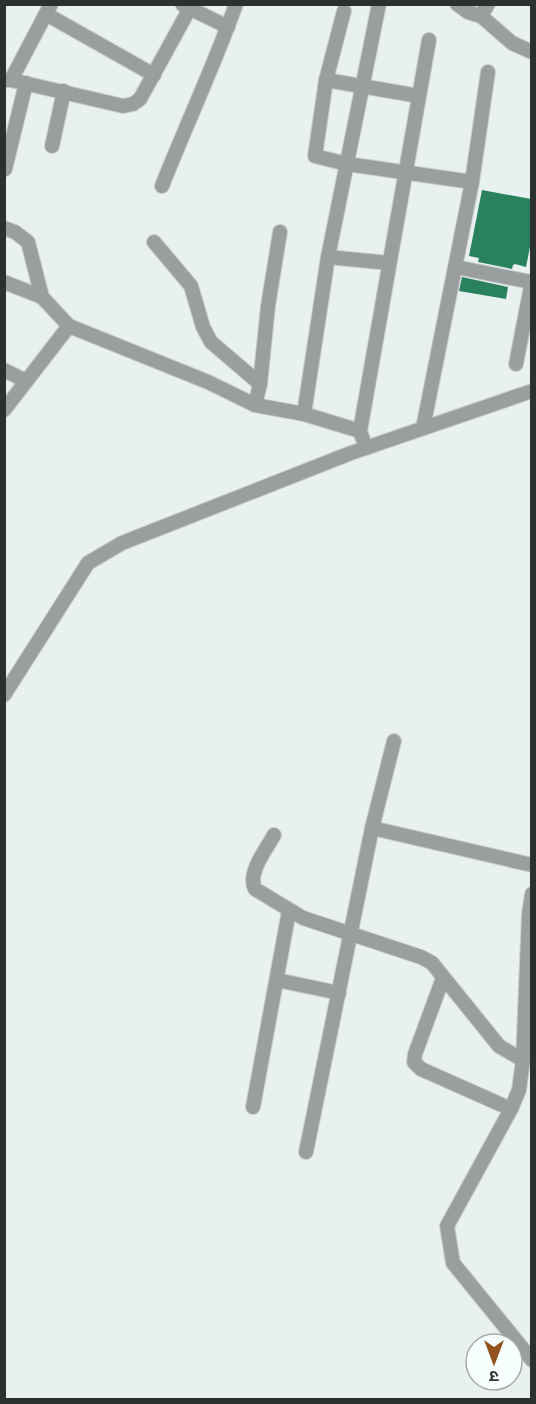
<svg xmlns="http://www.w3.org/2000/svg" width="536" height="1404" font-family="Lato,'Noto Sans Devanagari',sans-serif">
<rect width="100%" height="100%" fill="#e9f1f0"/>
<!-- building -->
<g fill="#29815d">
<path d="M482,190l49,9v43l-5,25 -11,-3 -2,1 -1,4 -34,-7 1,-4 -10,-2z"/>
<path d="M462,277l46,10 -2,12 -47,-8z"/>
</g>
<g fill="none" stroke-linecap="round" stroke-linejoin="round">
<defs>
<g id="minor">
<path d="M457,4l11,8 13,4"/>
<path d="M488,4l-7,12 31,27 20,9"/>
<path d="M183,5l45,22"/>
<path d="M344,11l-18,69 -11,76 32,8 125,18"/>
<path d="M46,14l108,61"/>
<path d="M4,80h7l40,-76"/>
<path d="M11,80l112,26 10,-2 7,-5 50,-91"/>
<path d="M326,80l93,16"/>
<path d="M52,146l12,-55"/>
<path d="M5,169l21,-86"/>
<path d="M162,186c24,-61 52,-120 74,-182"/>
<path d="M4,228l11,4 13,10 14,55 27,29 139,56 47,23 49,9 56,17 6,17"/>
<path d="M154,242l37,44 12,41 8,15 49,42"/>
<path d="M328,257l61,6"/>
<path d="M456,267l75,15"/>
<path d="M4,282l38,15"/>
<path d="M516,364l16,-83"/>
<path d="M4,370l22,11"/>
<path d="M255,405l5,-21 8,-78 12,-74"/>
<path d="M4,410l65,-84"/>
<path d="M304,414l24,-157 51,-253"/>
<path d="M423,428l49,-246 16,-110"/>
<path d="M360,431l69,-391"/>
<path d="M4,695l84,-132 34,-20 229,-90 181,-62"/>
<path d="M372,828l160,37"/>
<path d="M274,835c-8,15 -27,38 -19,54l48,29 118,39 11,6 67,83 24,14"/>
<path d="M532,894l-3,20 -6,146 -4,30 -8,19 -64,117 6,37 79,97"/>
<path d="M443,978l-28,76 -1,8 7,7 90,40"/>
<path d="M277,980l62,13"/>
<path d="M253,1107l36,-196"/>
<path d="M306,1152l66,-324 22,-87"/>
</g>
</defs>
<!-- minor casing -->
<use href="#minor" stroke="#c7cecd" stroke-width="16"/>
<!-- minor -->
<use href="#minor" stroke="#9a9e9f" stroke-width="14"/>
</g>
<!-- border -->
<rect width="536" height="1404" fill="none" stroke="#2d3030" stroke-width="12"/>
<!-- north arrow -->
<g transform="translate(494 1362) rotate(180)"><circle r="28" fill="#f6fffe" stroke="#a6acac" stroke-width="1.5"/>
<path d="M0-4.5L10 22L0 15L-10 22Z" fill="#92511d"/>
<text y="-9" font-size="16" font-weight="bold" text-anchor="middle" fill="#2d3030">उ</text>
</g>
</svg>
